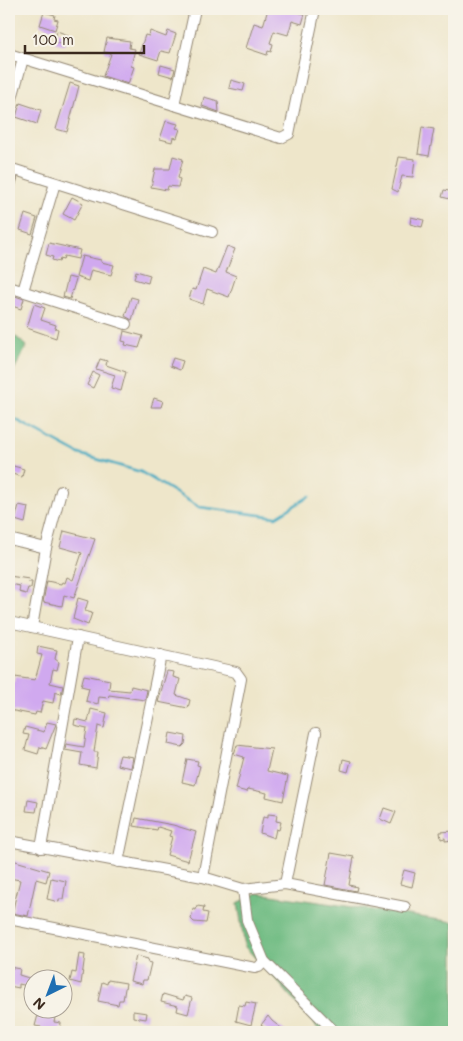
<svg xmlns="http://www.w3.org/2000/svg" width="463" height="1041" font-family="Mali,sans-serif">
<rect width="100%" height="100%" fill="#f7f3e8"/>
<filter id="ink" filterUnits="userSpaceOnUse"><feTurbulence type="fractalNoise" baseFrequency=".02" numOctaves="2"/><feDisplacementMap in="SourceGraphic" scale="10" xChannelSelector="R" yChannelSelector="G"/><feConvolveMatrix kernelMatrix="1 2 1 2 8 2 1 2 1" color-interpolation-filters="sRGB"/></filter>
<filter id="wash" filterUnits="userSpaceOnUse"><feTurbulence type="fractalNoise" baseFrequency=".0096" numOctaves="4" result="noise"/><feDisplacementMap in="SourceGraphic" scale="20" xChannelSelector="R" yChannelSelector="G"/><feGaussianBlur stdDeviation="1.12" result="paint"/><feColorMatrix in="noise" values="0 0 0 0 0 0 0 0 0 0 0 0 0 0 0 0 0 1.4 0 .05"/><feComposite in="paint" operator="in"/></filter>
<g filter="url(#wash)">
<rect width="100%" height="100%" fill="#eee6ca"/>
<!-- forest -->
<g fill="#74be86" stroke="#587452">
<path d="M16,337l11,9 -18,33v-39z"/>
<path d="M258,893l196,29v110h-133l-48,-56 -28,-29 -7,-44z"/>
</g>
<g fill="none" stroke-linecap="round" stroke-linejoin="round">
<!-- stream -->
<path stroke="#43abc3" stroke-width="2.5" d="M9,416l70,38 62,18 58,35 77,10 34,-21"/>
</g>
<g id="blocks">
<!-- building -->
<g fill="#d0a9ef">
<path d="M268,9h17l20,5 -3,10 -10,-3 -4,14 -14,-4 -4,12 3,1 -2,8 -3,-1 -1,4 -21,-7 8,-25 9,3z"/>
<path d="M44,12l11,3 -1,4 4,1 -3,10 -15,-5z"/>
<path d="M57,31l11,4 -3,10 -11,-3z"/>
<path d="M150,31l16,6 2,-6 8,3 -6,19 -9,-2 -3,9 -19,-6 6,-19 4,1z"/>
<path d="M107,38l23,3 -1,7 6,1 -4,17 3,1 -6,17 -25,-8 8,-22 -7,-2z"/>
<path d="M161,65l14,4 -2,8 -14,-4z"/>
<path d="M231,80l14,4 -2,7 -14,-3z"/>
<path d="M70,83l9,3 -12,46 -11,-3z"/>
<path d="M204,97l14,4 1,11 -17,-6z"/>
<path d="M20,103l21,7 -4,14 -21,-7z"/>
<path d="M166,121l12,3 -2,4 4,1 -3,9 -4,-1 -1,5 -12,-3z"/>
<path d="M422,127l12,2 -5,27 -11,-2z"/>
<path d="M173,156l10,3 -5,19 2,1 -2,8 -10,-1 -1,4 -16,-3 4,-18h15z"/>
<path d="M399,157l16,2 -2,18 -11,-1 -4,16 -6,-3z"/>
<path d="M444,190l10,2v8l-12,-3z"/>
<path d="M72,197l11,6 -9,17 -11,-6z"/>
<path d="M25,214l12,4 -5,16 -12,-4z"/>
<path d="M411,217l13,3 -2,7 -12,-3z"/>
<path d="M49,243l31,7 -2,9 -14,-3 -1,4 -3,-1 -1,3 -7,-2 1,-3 -7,-2z"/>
<path d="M227,246l8,3 -9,23 10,4 -7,21 -22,-8 -4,15 -14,-5 3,-10 4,1 7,-21 13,5z"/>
<path d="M82,256l19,4v2l13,3 -3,10 -20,-5 -3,11 -12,-4z"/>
<path d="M136,271l14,4 -2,8 -14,-4z"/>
<path d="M68,277l8,2 -6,20 -7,-2z"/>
<path d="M9,294l15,5 -3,10 -12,-4z"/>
<path d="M131,297l7,2 -6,21 -7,-4z"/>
<path d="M34,304l11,4 -4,12 15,5 -1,3 3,1 -2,9 -29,-10z"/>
<path d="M124,331l19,5 -4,12 -14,-3 1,-3 -4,-1z"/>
<path d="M173,358l10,3 -3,9 -10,-4z"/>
<path d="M100,359l7,2 -1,4 20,7 -5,19 -10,-3 4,-13 -19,-6z"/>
<path d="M93,372l6,3 -6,13 -6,-3z"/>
<path d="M154,398l9,3 -2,6h-10z"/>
<path d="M10,465l14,4 -2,8 -13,-4z"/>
<path d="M19,505l9,2 -3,16 -10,-3z"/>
<path d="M64,531l31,8 -21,59 -10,-3 -2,11 -19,-4 4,-21 14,3 1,-2 3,1 2,-6 6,3 9,-27 -22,-6z"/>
<path d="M9,576l20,3 -1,3h4l-1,6h-3l-2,6 -7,-2 1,-6 -11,-2z"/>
<path d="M78,598l10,3 -3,10 7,2 -4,12 -15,-6z"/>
<path d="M38,646l19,4 -2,9 4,3 -2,8 -4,-1 -3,14 13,3 -2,8 -6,-2 -2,11 -10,-2 -3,12 -4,-1 -1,3 -26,-5v-15l1,-5 2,1 3,-14 20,3 7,-25 -5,-1z"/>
<path d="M167,671l7,1 -1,5 7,2 -4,16 14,5 -2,8 -30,-6z"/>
<path d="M84,675l26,5 -1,9 21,2 1,-5 16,4 -2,10 -36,-5 -1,3 -9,-1 -1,7 -12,-3 3,-13 -8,-2z"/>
<path d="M91,709l16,4 -3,15 -6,-2 -4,26h4l-2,16 -16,-3 2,-12 -17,-3 1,-6 18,3 3,-19 -13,-3 1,-6 13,3z"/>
<path d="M47,722l9,2 -10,25 -6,-2 -2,7 -13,-4 4,-15 -6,-1 2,-7 19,5z"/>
<path d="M170,733l16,3 -1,8 -3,3 -14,-3z"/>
<path d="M237,745l35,4 -5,22 21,5 -5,25 -17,-4 1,-4 -19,-4 -1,3 -11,-3 8,-32 -10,-3z"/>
<path d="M120,755l13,2 -2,11 -14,-3z"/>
<path d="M187,759l11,2 -1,4 3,1 -5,19 -13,-3z"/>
<path d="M343,759l8,2 -3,11 -7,-2z"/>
<path d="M28,800l10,2 -2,10 -10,-1z"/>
<path d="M384,808l12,4 -5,12 -11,-5z"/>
<path d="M268,814l9,1 -1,6 5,1 -2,8 -3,-1 -2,9 -14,-5 3,-16 5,1z"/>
<path d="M136,818l37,7 23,7 -8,29 -21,-6 5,-18 -3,-1 2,-5 -13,-4 -1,3 -23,-4z"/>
<path d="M454,831v9l-9,1v-3l-4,1 -1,-7z"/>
<path d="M331,853l23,4 -5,28 8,2 -1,4 -31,-6z"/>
<path d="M9,859l40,12 -3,11 -10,-3 -8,37 -16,-3 8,-33 -11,-2z"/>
<path d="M404,870l11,3 -3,14 -12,-3z"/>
<path d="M51,878l15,3 -3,18h-4v3l-12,-3z"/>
<path d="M197,906l7,1 -1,5 5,1 -2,10 -12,-1 -3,-3 2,-10 3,1z"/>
<path d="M79,954l6,1 -4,29 -11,-3 2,-9 4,1z"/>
<path d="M136,956l12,3 -1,3 4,1 -4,17h-4l-1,4 -12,-3z"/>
<path d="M9,967l11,2 -1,6 13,4v8l-13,-3v4l-10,-2z"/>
<path d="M108,980l18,3 -3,17h-4l-1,5 -20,-4 4,-19 5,2z"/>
<path d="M163,994l20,6 2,-4 7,2 -4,16 -11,-3 1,-5 -17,-4z"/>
<path d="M246,1002l10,2 -5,21 -15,-4 3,-16 6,1z"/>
<path d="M133,1011l14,2 -1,6 -13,-2z"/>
<path d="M38,1015l17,3 -1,4 7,1 -1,8 -8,-1v2h-12l1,-5 -6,-1z"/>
<path d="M268,1016l4,5 14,11h-17l-8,-7z"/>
</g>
</g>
</g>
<g filter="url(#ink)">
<use href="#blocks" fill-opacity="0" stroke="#948874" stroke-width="1"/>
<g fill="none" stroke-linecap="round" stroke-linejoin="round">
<defs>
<path id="lane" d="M9,196l7,-25"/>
<g id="street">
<path d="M9,54l272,84 8,-4 26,-125"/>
<path d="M174,105l21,-96"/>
<path d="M9,109l14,-50"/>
<path d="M9,168l203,64"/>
<path d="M9,287l117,37"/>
<path d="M23,291l32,-108"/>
<path d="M9,539l37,9"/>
<path d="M9,622l227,50 5,7 -38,198"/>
<path d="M32,627l14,-79 15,-57"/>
<path d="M9,841l194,36 40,12 42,-5 120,23"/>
<path d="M41,848l37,-211"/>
<path d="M118,862l43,-207"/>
<path d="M285,884l31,-151"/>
<path d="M243,889l4,31 17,41 71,71"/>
<path d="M9,919l246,49 4,-1 5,-6"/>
</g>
</defs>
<!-- lane casing -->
<use href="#lane" stroke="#948874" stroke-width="8"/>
<!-- street casing -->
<use href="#street" stroke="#948874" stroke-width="12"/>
<!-- lane -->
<use href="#lane" stroke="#fff" stroke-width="5"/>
<!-- street -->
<use href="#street" stroke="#fff" stroke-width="10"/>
</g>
</g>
<!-- margin -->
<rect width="463" height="1041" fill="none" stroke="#f7f3e8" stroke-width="30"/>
<!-- north arrow -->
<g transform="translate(48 994) rotate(222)"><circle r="24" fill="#f7f3e8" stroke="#aca397"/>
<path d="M0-4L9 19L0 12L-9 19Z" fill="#1f6fb2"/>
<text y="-8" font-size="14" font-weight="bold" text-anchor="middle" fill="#3b2a1e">N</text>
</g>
<!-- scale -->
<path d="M25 45v8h119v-8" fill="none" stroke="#3b2a1e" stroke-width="2.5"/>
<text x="32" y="45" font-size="15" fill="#3b2a1e" stroke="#f7f3e8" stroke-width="4" paint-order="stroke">100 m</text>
</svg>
